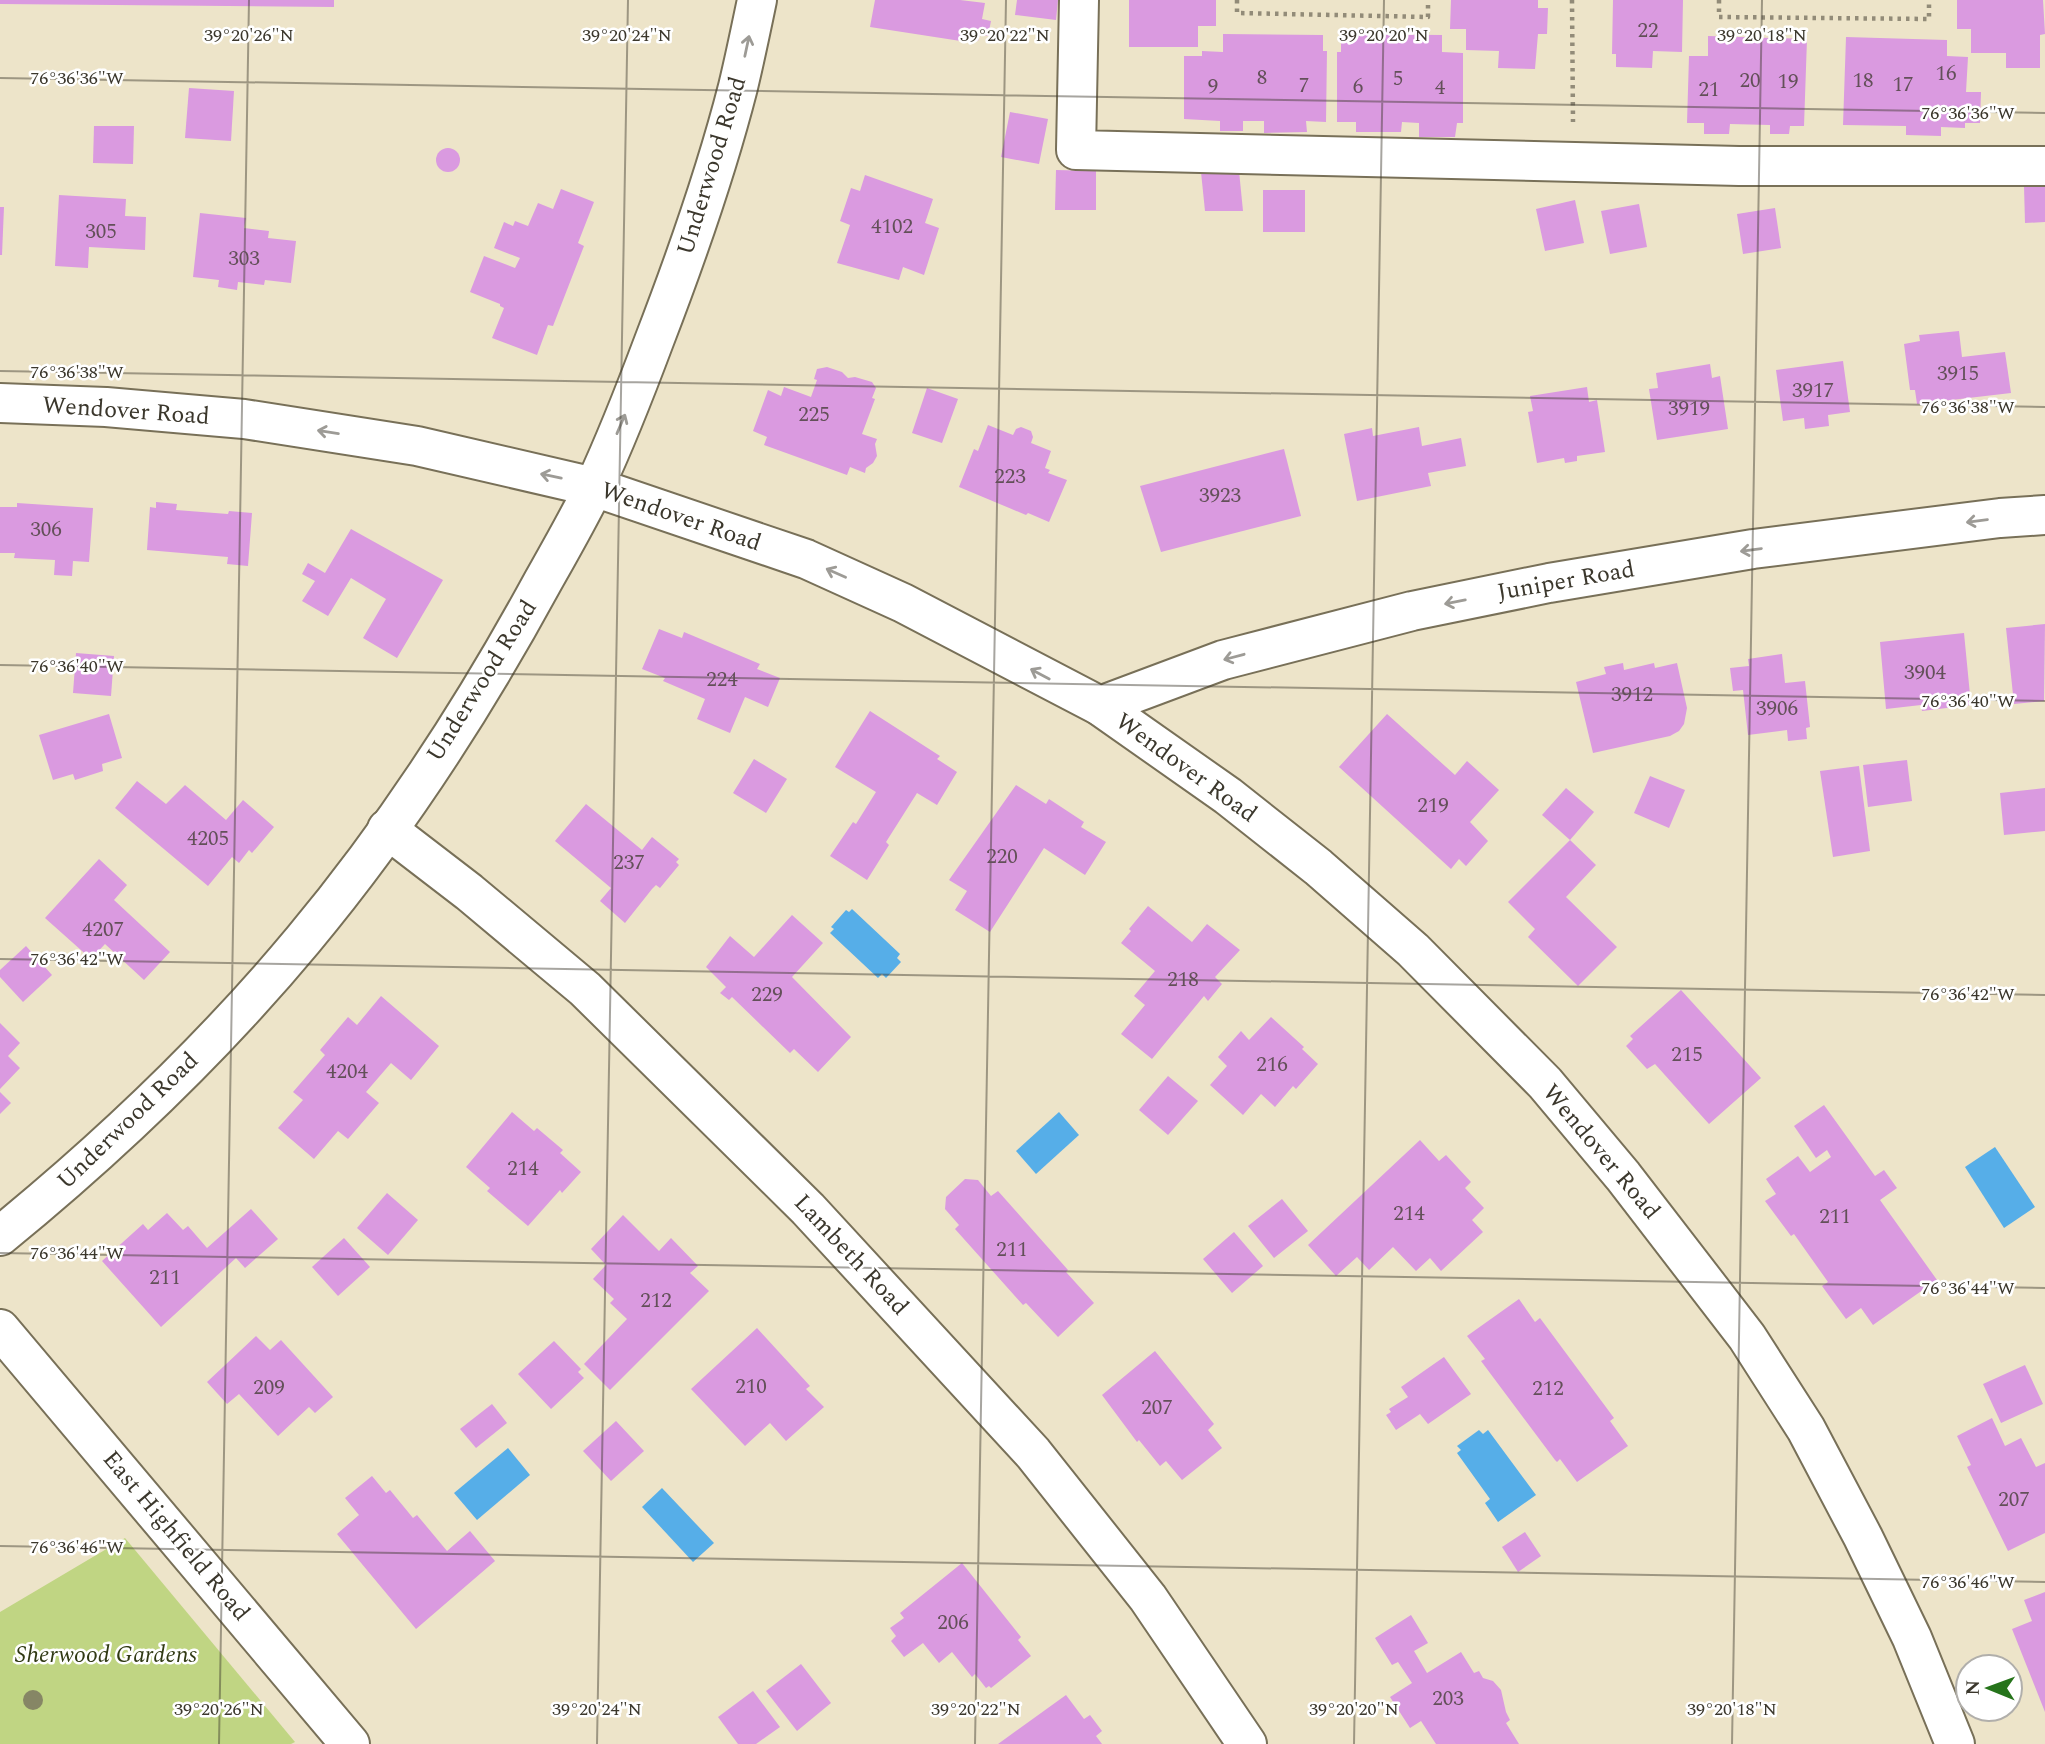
<svg xmlns="http://www.w3.org/2000/svg" width="2045" height="1744" font-family="Spectral,serif">
<rect width="100%" height="100%" fill="#ede4c9"/>
<!-- green -->
<path fill="#c0d583" d="M125,1538l170,204 -4,2h-291v-132z"/>
<!-- water -->
<g fill="#56aee8">
<path d="M852,909l48,45 -3,4 4,4 -15,16 -4,-4 -4,4 -48,-45 4,-4 -3,-2 15,-17 3,2z"/>
<path d="M1059,1112l20,23 -43,39 -20,-23z"/>
<path d="M1995,1147l40,60 -31,21 -39,-61z"/>
<path d="M1479,1430l4,4 5,-4 48,65 -38,27 -13,-19 5,-4 -33,-46 4,-3 -4,-4z"/>
<path d="M508,1448l22,27 -53,45 -23,-27z"/>
<path d="M662,1488l52,55 -21,19 -51,-55z"/>
</g>
<!-- building -->
<g fill="#da9ae0">
<path d="M0,0h334v7l-334,-3z"/>
<path d="M875,0h85l25,3 -3,16 9,2 -3,15 -8,-2 -2,7 -11,-2v3l-97,-15z"/>
<path d="M1017,0h41l-2,20 -41,-5z"/>
<path d="M1129,0h87v26h-18v21h-69z"/>
<path d="M1451,0h87v8h10l-1,26h-9l-3,35 -37,-1 1,-17 -33,-1v-21h-16z"/>
<path d="M1613,0h70l-1,52 -29,-1 -1,17 -36,-1v-13h-4z"/>
<path d="M1957,0h86l2,34 -5,1v33h-34v-15h-35v-24h-14z"/>
<path d="M1223,34l100,1v16h4l-1,71 -20,-1 1,11 -43,1v-12h-21v10h-23v-10l-36,-2v-63h18v-5l21,1z"/>
<path d="M1341,34l101,1v17l21,1v70h-6l-2,14h-36v-14l-17,-1 -1,10h-45v-10h-19v-70h4z"/>
<path d="M1708,36l99,3 -3,87h-14l-1,8h-19v-9l-40,-1 -1,10h-25v-11h-17l2,-67h19z"/>
<path d="M1846,37l101,3v16l21,1 -2,35h15l-1,31h-15v5l-24,-1v9l-35,-1v-9l-63,-1z"/>
<path d="M189,88l45,3 -3,50 -46,-3z"/>
<path d="M1010,112l38,7 -9,45 -38,-7z"/>
<path d="M94,126h40l-1,38 -40,-1z"/>
<circle cx="448" cy="160" r="12"/>
<path d="M1056,170l40,1v39h-41z"/>
<path d="M1239,171l4,40h-38l-4,-39z"/>
<path d="M865,175l68,24 -8,24 14,5 -15,47 -21,-8 -4,13 -62,-17 13,-38 -10,-4 11,-33 9,3z"/>
<path d="M2024,186h21v36l-20,1z"/>
<path d="M561,189l33,13 -16,41 6,3 -31,80 -5,-1 -11,30 -45,-17 12,-30 -4,-2v-2l-30,-12 14,-36 31,12 5,-10 -26,-10 10,-26 9,4 2,-5 13,5 10,-23 15,6z"/>
<rect x="1263" y="190" width="42" height="42"/>
<path d="M59,195l67,4 -1,17 21,1 -1,33 -56,-3 -1,21 -33,-2z"/>
<path d="M1575,200l9,43 -39,8 -9,-42z"/>
<path d="M1639,204l8,43 -37,7 -9,-43z"/>
<path d="M0,207h4l-2,48h-2z"/>
<path d="M1775,208l6,40 -38,6 -6,-40z"/>
<path d="M200,213l46,5 -2,10 25,3 -1,7 28,3 -5,42 -26,-3 -1,5 -26,-3 -1,8 -19,-3 1,-7 -26,-3z"/>
<path d="M1959,331l3,26 43,-5 6,41 -94,11 -2,-14h-5l-6,-46 16,-3 -1,-6z"/>
<path d="M1843,361l7,51 -22,3 1,11 -24,3 -1,-11 -21,3 -7,-51z"/>
<path d="M1710,364l2,14 8,-2 8,53 -71,11 -8,-51 9,-1 -2,-15z"/>
<path d="M827,367l15,5 6,6 7,-1 17,5 4,6 -4,10 3,1 -13,35 15,5 -2,5 2,12 -4,7 -7,5 -1,5 -15,-6 -3,8 -83,-30 3,-8 -14,-6 15,-41 13,6 3,-9 27,10 6,-17 -3,-1 3,-10z"/>
<path d="M1587,387l2,15 8,-2 8,52 -28,4v5l-12,2 -1,-5 -27,5 -9,-51 5,-1 -3,-15z"/>
<path d="M927,388l31,11 -16,44 -30,-10z"/>
<path d="M988,425l25,10 3,-6 5,-2 10,4 2,6 -2,6 20,8 -6,17 5,2 -2,3 19,7 -18,42 -21,-9 -2,2 -67,-28 15,-38 4,2z"/>
<path d="M1419,427l3,19 39,-8 5,28 -38,7 3,13 -74,15 -13,-67 28,-6 1,8z"/>
<path d="M1284,449l17,67 -140,36 -21,-66z"/>
<path d="M156,502l21,2 -1,6 52,4 1,-3 23,2 -4,53 -21,-2 1,-7 -81,-7 3,-43 6,1z"/>
<path d="M17,503l76,5 -4,54 -16,-1 -1,15 -18,-1 1,-15 -41,-2 1,-5h-15v-46h17z"/>
<path d="M351,529l92,51 -46,78 -34,-20 23,-39 -35,-21 -23,38 -26,-15 13,-20 -13,-7 6,-11 17,10z"/>
<path d="M2045,624l-1,77 -30,3 -8,-76z"/>
<path d="M659,629l23,9 2,-6 76,32 -3,5 23,9 -12,29 -23,-10 -15,36 -33,-14 8,-20 -42,-18 2,-3 -23,-9z"/>
<path d="M1964,633l7,72 -49,6 -1,-6 -35,4 -6,-67z"/>
<path d="M76,653l38,3 -3,40 -38,-3z"/>
<path d="M1782,654l3,29 20,-2 5,46 -4,1 1,11 -19,2 -1,-11 -39,5 -5,-45 -10,1 -3,-23 19,-2 -1,-7z"/>
<path d="M1623,663l1,7 30,-7 1,5 22,-5 10,45 -3,16 -5,7 -9,5 -77,17 -17,-71 30,-8 -2,-7z"/>
<path d="M870,711l70,45 -3,3 20,13 -20,33 -20,-12 -31,49 3,3 -22,35 -37,-24 23,-34 3,2 20,-32 -41,-25z"/>
<path d="M109,714l13,44 -20,6 1,7 -28,9 -2,-6 -20,6 -14,-45z"/>
<path d="M1387,714l68,61 12,-14 32,29 -29,32 18,19 -22,25 -7,-7 -8,10 -112,-102z"/>
<path d="M754,759l33,20 -21,34 -33,-20z"/>
<path d="M1907,760l5,41 -44,6 -5,-42z"/>
<path d="M1859,766l11,85 -37,6 -13,-86z"/>
<path d="M1650,776l35,14 -16,38 -35,-15z"/>
<path d="M137,781l29,23 19,-19 41,35 17,-20 31,27 -22,26 -3,-3 -10,13 -7,-6 -24,29 -93,-78z"/>
<path d="M1016,785l30,19 3,-5 35,23 -3,5 25,15 -21,33 -41,-27 -54,84 -35,-22 12,-19 -18,-11z"/>
<path d="M1566,788l28,24 -24,28 -28,-25z"/>
<path d="M2045,788v43l-41,4 -4,-42z"/>
<path d="M586,804l56,46 10,-13 27,22 -3,3 3,3 -19,23 -4,-3 -4,4 -27,34 -25,-22 11,-13 -56,-47z"/>
<path d="M1570,840l26,25 -30,32 51,50 -39,39 -50,-49 7,-8 -27,-27z"/>
<path d="M99,859l28,26 -13,15 56,52 -26,28 -39,-36 -14,15 -46,-41z"/>
<path d="M1148,906l44,36 15,-18 33,26 -25,27 7,7 -14,17 -4,-5 -52,63 -31,-25 24,-29 -11,-9 21,-25 -34,-28 10,-12 -2,-2z"/>
<path d="M792,915l31,28 -31,34 59,60 -33,35 -24,-23 -4,4 -58,-56 -3,3 -9,-7 6,-6 -20,-20 24,-31 24,21z"/>
<path d="M26,946l26,29 -29,27 -23,-25v-7z"/>
<path d="M1681,990l80,88 -52,46 -54,-60 -8,5 -21,-23 7,-7 -3,-3z"/>
<path d="M381,996l58,50 -28,34 -20,-17 -25,29 13,11 -31,36 -10,-8 -24,28 -36,-31 25,-28 -10,-8 32,-37 -5,-5 28,-33 9,8z"/>
<path d="M1271,1017l33,30 -2,2 16,15 -22,25 -3,-3 -18,21 -14,-13 -18,21 -33,-30 17,-19 -9,-9 23,-26 8,9z"/>
<path d="M0,1023l20,20 -12,13 12,12 -20,21z"/>
<path d="M1168,1076l30,25 -30,34 -29,-25z"/>
<path d="M0,1092l11,11 -11,11z"/>
<path d="M1824,1105l51,71 9,-6 13,18 -17,12 57,80 -64,45 -12,-17 -15,11 -24,-33 6,-4 -34,-48 -3,2 -26,-35 11,-7 -10,-15 32,-23 12,16 21,-15 -4,-7 -11,8 -22,-32z"/>
<path d="M512,1112l22,19 3,-3 26,22 -3,3 21,19 -19,21 -2,-3 -32,36 -41,-35 3,-3 -24,-21z"/>
<path d="M1420,1140l19,21 7,-6 25,27 -6,6 19,20 -12,12 11,12 -42,39 -11,-13 -14,13 -23,-24 -24,23 -12,-13 -21,19 -28,-31z"/>
<path d="M965,1179l13,1 13,16 7,-5 70,79 -2,2 28,31 -36,34 -32,-34 -3,2 -68,-76 4,-4 -14,-16 1,-12z"/>
<path d="M387,1193l31,27 -30,35 -31,-27z"/>
<path d="M1282,1199l26,32 -34,27 -26,-32z"/>
<path d="M251,1209l27,30 -33,29 -9,-10 -75,69 -59,-66 41,-37 5,6 19,-17 16,17 5,-4 19,22z"/>
<path d="M623,1215l36,36 12,-13 27,28 -8,7 19,18 -99,99 -26,-26 43,-45 -17,-16 4,-4 -21,-20 13,-14 -15,-16z"/>
<path d="M1234,1232l29,34 -31,27 -29,-34z"/>
<path d="M344,1238l26,29 -32,29 -26,-29z"/>
<path d="M1519,1299l16,23 5,-4 74,100 -4,3 18,25 -51,36 -17,-23 -3,3 -2,-2 -74,-99 4,-2 -18,-23z"/>
<path d="M757,1328l53,58 -4,3 18,18 -38,34 -16,-18 -25,23 -54,-57z"/>
<path d="M256,1336l14,14 11,-10 52,57 -18,16 -6,-6 -31,29 -39,-42 -12,10 -20,-22z"/>
<path d="M554,1341l27,28 -3,3 6,6 -33,31 -33,-35z"/>
<path d="M1155,1351l59,73 -6,6 14,18 -40,32 -16,-19 -6,5 -21,-26 -2,2 -35,-47z"/>
<path d="M1444,1357l27,37 -43,30 -8,-10 -24,16 -10,-15 5,-3 -2,-3 19,-12 -7,-10z"/>
<path d="M2025,1365l18,39 -42,19 -18,-39z"/>
<path d="M492,1404l15,19 -31,25 -16,-19z"/>
<path d="M1992,1418l13,28 16,-8 15,29 9,-4v70l-37,18 -41,-84 4,-2 -14,-29z"/>
<path d="M616,1421l28,30 -33,30 -28,-30z"/>
<path d="M372,1476l14,17 4,-3 23,28 4,-3 30,36 23,-20 25,30 -79,68 -79,-95 22,-19 -14,-17z"/>
<path d="M1525,1532l16,24 -23,16 -16,-25z"/>
<path d="M962,1563l59,74 -3,3 13,16 -40,32 -2,-2 -3,2 -11,-14 -3,3 -20,-25 -13,11 -16,-20 -19,14 -13,-16 5,-5 -6,-8 14,-10 -4,-5z"/>
<path d="M2045,1592v120l-33,-83 20,-8 -8,-21z"/>
<path d="M1411,1615l17,28 -14,8 13,22 34,-21 13,21 5,-2 4,7 10,3 8,9 5,22 4,8 -4,3 13,21h-83l-15,-23 -11,7 -20,-31 22,-14 -14,-21 -6,3 -17,-27z"/>
<path d="M801,1664l30,39 -34,28 -31,-40z"/>
<path d="M753,1691l27,36 -24,17h-18l-20,-27z"/>
<path d="M1066,1695l18,24 6,-4 12,16 -6,5 6,8h-104z"/>
</g>
<g fill="none" stroke-linecap="round" stroke-linejoin="round">
<defs>
<g id="minor">
<path d="M1079,0l-3,150 663,16h306"/>
<path d="M0,403l106,4 138,12 173,27 177,41 212,72 97,44 197,103 128,90 90,71 95,83 132,133 78,93 124,161 59,92 57,108 49,101 43,106"/>
<path d="M1100,706l123,-46 189,-49 137,-28 204,-34 247,-31 45,-3"/>
<path d="M387,829l82,63 116,97 223,220 225,244 115,145 99,146"/>
<path d="M0,1236c109,-89 213,-188 303,-296 91,-109 171,-232 239,-357 18,-32 37,-65 53,-98 22,-47 41,-96 59,-144 32,-83 62,-168 84,-254 7,-29 13,-58 19,-87"/>
<path d="M0,1329l350,415"/>
</g>
</defs>
<!-- minor casing -->
<use href="#minor" stroke="#787058" stroke-width="42"/>
<!-- path -->
<g stroke="#928b78" stroke-width="4.5" stroke-dasharray="3.5 5" stroke-linecap="butt">
<path d="M1237,0v13l191,4v-17"/>
<path d="M1572,0l1,122"/>
<path d="M1719,0v17l210,2v-19"/>
</g>
<!-- minor -->
<use href="#minor" stroke="#fff" stroke-width="38"/>
</g>
<!-- trees -->
<circle fill="#868665" cx="33" cy="1700" r="10"/>
<!-- one-way arrows -->
<defs><path id="oneway-shaft" d="M-6 0H5M1.5-3L5.5 0L1.5 3" fill="none" stroke-width="1.6" stroke-linecap="round" stroke-linejoin="round" transform="scale(1.75)"/></defs>
<g stroke="#9d9b96">
<use href="#oneway-shaft" transform="translate(747 46) rotate(-78)"/>
<use href="#oneway-shaft" transform="translate(621 424) rotate(-67)"/>
<use href="#oneway-shaft" transform="translate(328 432) rotate(-171)"/>
<use href="#oneway-shaft" transform="translate(551 476) rotate(-168)"/>
<use href="#oneway-shaft" transform="translate(1977 521) rotate(173)"/>
<use href="#oneway-shaft" transform="translate(1751 550) rotate(172)"/>
<use href="#oneway-shaft" transform="translate(836 573) rotate(-156)"/>
<use href="#oneway-shaft" transform="translate(1455 602) rotate(169)"/>
<use href="#oneway-shaft" transform="translate(1234 657) rotate(165)"/>
<use href="#oneway-shaft" transform="translate(1040 674) rotate(-152)"/>
</g>
<!-- ticks -->
<path fill="none" stroke="#3b372c" stroke-width="2" stroke-opacity="0.45" d="M0,78l2045,35M0,371l2045,36M0,665l2045,36M0,959l2045,36M0,1253l2045,35M0,1546l2045,36M219,1744l30,-1744M597,1744l31,-1744M975,1744l31,-1744M1354,1744l30,-1744M1732,1744l30,-1744"/>
<g text-anchor="middle" dominant-baseline="central" stroke-width="5" stroke-linejoin="round" paint-order="stroke">
<!-- number labels -->
<g font-size="21" fill="#635059">
<text x="1648" y="31">22</text>
<text x="1946" y="74">16</text>
<text x="1262" y="78">8</text>
<text x="1398" y="79">5</text>
<text x="1750" y="81">20</text>
<text x="1863" y="81">18</text>
<text x="1788" y="82">19</text>
<text x="1903" y="85">17</text>
<text x="1304" y="86">7</text>
<text x="1213" y="87">9</text>
<text x="1358" y="87">6</text>
<text x="1440" y="88">4</text>
<text x="1709" y="90">21</text>
<text x="892" y="227">4102</text>
<text x="101" y="232">305</text>
<text x="244" y="259">303</text>
<text x="1958" y="374">3915</text>
<text x="1813" y="391">3917</text>
<text x="1689" y="409">3919</text>
<text x="814" y="415">225</text>
<text x="1010" y="477">223</text>
<text x="1220" y="496">3923</text>
<text x="46" y="530">306</text>
<text x="1925" y="673">3904</text>
<text x="722" y="680">224</text>
<text x="1632" y="695">3912</text>
<text x="1777" y="709">3906</text>
<text x="1433" y="806">219</text>
<text x="208" y="839">4205</text>
<text x="1002" y="857">220</text>
<text x="629" y="863">237</text>
<text x="103" y="930">4207</text>
<text x="1183" y="980">218</text>
<text x="767" y="995">229</text>
<text x="1687" y="1055">215</text>
<text x="1272" y="1065">216</text>
<text x="347" y="1072">4204</text>
<text x="523" y="1169">214</text>
<text x="1409" y="1214">214</text>
<text x="1835" y="1217">211</text>
<text x="1012" y="1250">211</text>
<text x="165" y="1278">211</text>
<text x="656" y="1301">212</text>
<text x="751" y="1387">210</text>
<text x="269" y="1388">209</text>
<text x="1548" y="1389">212</text>
<text x="1157" y="1408">207</text>
<text x="2014" y="1500">207</text>
<text x="953" y="1623">206</text>
<text x="1448" y="1699">203</text>
</g>
<!-- street labels -->
<g font-size="24" fill="#3b372c" stroke="#fff">
<text transform="translate(712 166) rotate(-73)">Underwood Road</text>
<text transform="translate(126 411) rotate(4)">Wendover Road</text>
<text transform="translate(681 517) rotate(19)">Wendover Road</text>
<text transform="translate(1566 581) rotate(-10)">Juniper Road</text>
<text transform="translate(482 681) rotate(-58)">Underwood Road</text>
<text transform="translate(1186 768) rotate(36)">Wendover Road</text>
<text transform="translate(128 1121) rotate(-44)">Underwood Road</text>
<text transform="translate(1601 1152) rotate(50)">Wendover Road</text>
<text transform="translate(851 1255) rotate(47)">Lambeth Road</text>
<text transform="translate(176 1536) rotate(50)">East Highfield Road</text>
</g>
<!-- park labels -->
<g font-size="24" font-style="italic" fill="#313a14" stroke="#fff">
<text x="106" y="1655">Sherwood Gardens</text>
</g>
</g>
<g font-size="18" text-anchor="middle" fill="#3b372c" stroke="#fff" stroke-width="5" stroke-linejoin="round" paint-order="stroke">
<text x="249" y="41">39°20'26"N</text>
<text x="627" y="41">39°20'24"N</text>
<text x="1005" y="41">39°20'22"N</text>
<text x="1384" y="41">39°20'20"N</text>
<text x="1762" y="41">39°20'18"N</text>
<text x="77" y="84">76°36'36"W</text>
<text x="1968" y="119">76°36'36"W</text>
<text x="77" y="378">76°36'38"W</text>
<text x="1968" y="413">76°36'38"W</text>
<text x="77" y="672">76°36'40"W</text>
<text x="1968" y="707">76°36'40"W</text>
<text x="77" y="965">76°36'42"W</text>
<text x="1968" y="1000">76°36'42"W</text>
<text x="77" y="1259">76°36'44"W</text>
<text x="1968" y="1294">76°36'44"W</text>
<text x="77" y="1553">76°36'46"W</text>
<text x="1968" y="1588">76°36'46"W</text>
<text x="219" y="1715">39°20'26"N</text>
<text x="597" y="1715">39°20'24"N</text>
<text x="976" y="1715">39°20'22"N</text>
<text x="1354" y="1715">39°20'20"N</text>
<text x="1732" y="1715">39°20'18"N</text>
</g>
<!-- north arrow -->
<g transform="translate(1989 1688) rotate(271)"><circle r="33" fill="#ffffff" stroke="#b1afab" stroke-width="2"/>
<path d="M0-5L12 26L0 18L-12 26Z" fill="#26741b"/>
<text y="-10" font-size="19" font-weight="bold" text-anchor="middle" fill="#3b372c">N</text>
</g>
</svg>
